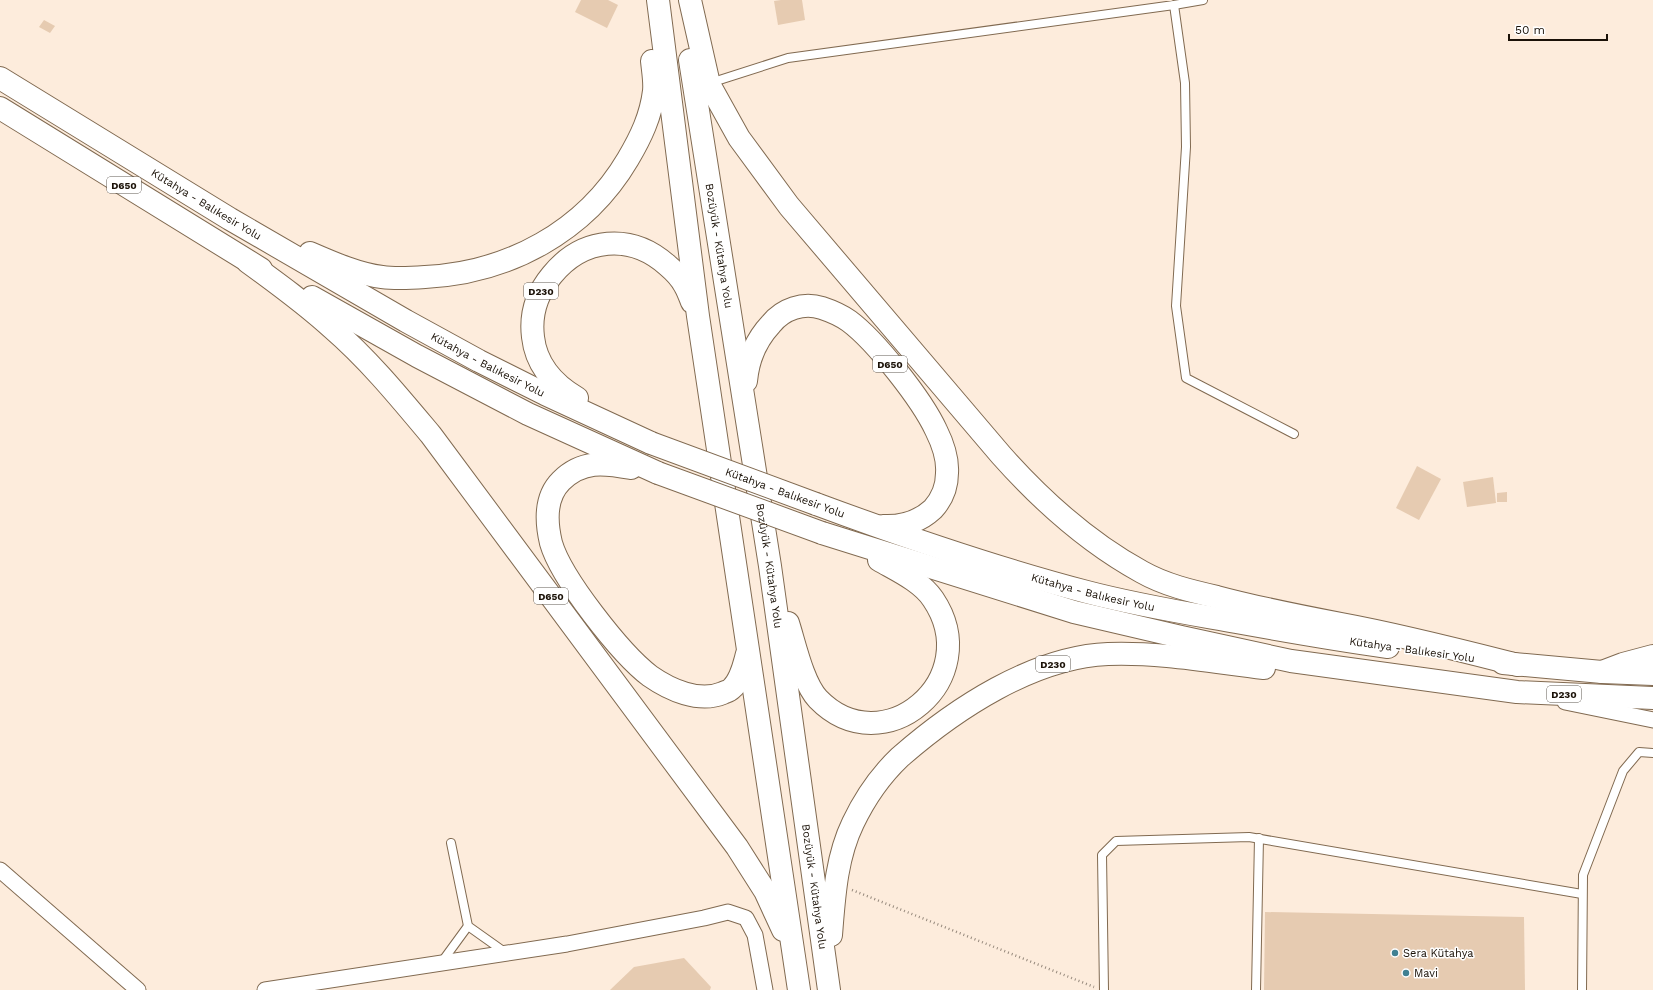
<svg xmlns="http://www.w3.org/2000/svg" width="1653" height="990" font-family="'Work Sans',sans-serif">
<rect width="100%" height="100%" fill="#fdecdc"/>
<!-- building -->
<g fill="#e6cbb1">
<path d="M581,0h27l10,5 -11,23 -32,-16z"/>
<path d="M781,0h21l3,20 -27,5 -4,-24z"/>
<path d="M44,20l11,6 -5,7 -11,-6z"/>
<path d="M1417,466l24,13 -22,41 -23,-12z"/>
<path d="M1493,477l3,26 -29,4 -4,-25z"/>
<path d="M1507,492v10h-10v-9z"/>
<path d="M1265,912l259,5 1,73h-261z"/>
<path d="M684,958l27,29 -1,3h-100l24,-23z"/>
</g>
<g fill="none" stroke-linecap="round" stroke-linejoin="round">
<defs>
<g id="lane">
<path d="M1174,5l11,78 1,64 -10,159 10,72 108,56"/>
<path d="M710,83l78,-25 386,-53 29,-5"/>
<path d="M451,843l17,83 38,27"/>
<path d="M441,963l27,-37"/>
<path d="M1104,990l-2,-135 14,-14 133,-4 333,57"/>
<path d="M1256,990l3,-152"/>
<path d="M1582,990l1,-115 40,-104 16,-19 14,1"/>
</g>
<g id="street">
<path d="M1565,702l88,18"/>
<path d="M0,870l138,120"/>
<path d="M265,990l302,-46 137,-26 24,-6 18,6 9,17 10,55"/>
</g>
<path id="secondary" d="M1602,672l21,-8 30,-8"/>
<g id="highway">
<path d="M658,0l40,316 101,674"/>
<path d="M690,0l19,84 30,54 50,68 212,249c40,45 88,88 141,117 23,13 49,19 75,25 41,11 82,19 124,27 60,11 118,26 177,41"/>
<path id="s1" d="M690,60l80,506 59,424"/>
<path id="s2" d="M0,78l230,141 176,102 73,40 66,33 106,49"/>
<path d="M0,108l261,161"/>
<path d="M310,253c23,10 48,21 72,24 14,2 29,1 43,0 83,-4 160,-45 203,-118 13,-22 23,-43 26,-68 1,-9 -1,-20 -2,-30"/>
<path d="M248,262c29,21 58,42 84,66 37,32 68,70 99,107l306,412 28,44 18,39"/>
<path d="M312,297l105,59 111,58 130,59"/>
<path d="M746,381c2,-22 10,-41 25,-57 12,-15 32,-22 51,-16 9,3 20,8 27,13 27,20 73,79 87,109 6,12 12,29 11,43 0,14 -5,26 -14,36 -14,13 -31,18 -50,17"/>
<path d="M577,398c-24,-14 -41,-34 -44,-61 -3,-24 4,-44 19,-62 31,-38 79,-42 115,-10 6,5 14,13 18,21 3,5 5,11 7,16"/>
<path d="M631,468c-27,-5 -49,-8 -70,13 -16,16 -15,41 -10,62 10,35 70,111 99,133 20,14 49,27 73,17 2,-1 6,-2 8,-4 10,-8 13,-24 16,-35"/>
<path id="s3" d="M816,504c89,33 179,64 271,88 49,13 99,21 149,30 50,9 101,18 152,25"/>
<path d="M822,533l252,79 107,25 110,24 226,31 136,6"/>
<path d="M788,623c7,22 15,60 30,76 65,67 169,-20 115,-100 -12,-18 -37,-29 -54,-39"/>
<path d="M1503,663l99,9 51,2"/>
<path d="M831,935c3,-37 5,-77 22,-112 11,-23 28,-48 47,-66 55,-48 133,-100 208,-103 51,-2 105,8 156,14"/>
</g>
</defs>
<!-- lane casing -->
<use href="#lane" stroke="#816a51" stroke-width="10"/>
<!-- street casing -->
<use href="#street" stroke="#816a51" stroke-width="17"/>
<!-- secondary casing -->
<use href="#secondary" stroke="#816a51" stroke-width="24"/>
<!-- highway casing -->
<use href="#highway" stroke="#816a51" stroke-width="24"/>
<!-- path -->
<path stroke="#96897c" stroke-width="2.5" stroke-dasharray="1 3" stroke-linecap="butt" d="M852,890l242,97"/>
<!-- lane -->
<use href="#lane" stroke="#fff" stroke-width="8"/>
<!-- street -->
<use href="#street" stroke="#fff" stroke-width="15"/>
<!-- secondary -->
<use href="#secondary" stroke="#fff" stroke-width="22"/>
<!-- highway -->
<use href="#highway" stroke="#fff" stroke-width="22"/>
<defs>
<g id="highway-bridge">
<path d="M651,443l165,61"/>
<path d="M658,473l164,60"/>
</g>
</defs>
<!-- highway-bridge casing -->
<use href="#highway-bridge" stroke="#816a51" stroke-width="24" stroke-linecap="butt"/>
<!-- highway-bridge -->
<use href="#highway-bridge" stroke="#fff" stroke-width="22"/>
</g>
<!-- markers -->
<g fill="#3f8092" stroke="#fff" stroke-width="1.5">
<circle cx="1395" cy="953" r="4"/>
<circle cx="1406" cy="973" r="4"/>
</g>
<g text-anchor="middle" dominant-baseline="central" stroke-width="3" stroke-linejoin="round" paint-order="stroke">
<!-- shield labels -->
<g fill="#fff" stroke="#5f5851" stroke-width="1">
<rect x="107" y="177" width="34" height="16" rx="3"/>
<rect x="524" y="283" width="34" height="16" rx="3"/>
<rect x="873" y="356" width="34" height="16" rx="3"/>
<rect x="534" y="588" width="34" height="16" rx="3"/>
<rect x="1036" y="656" width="34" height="16" rx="3"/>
<rect x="1547" y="686" width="34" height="16" rx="3"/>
</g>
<g font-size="10" font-weight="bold" fill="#1a1107">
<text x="124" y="185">D650</text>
<text x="541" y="291">D230</text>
<text x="890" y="364">D650</text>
<text x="551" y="596">D650</text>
<text x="1053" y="664">D230</text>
<text x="1564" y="694">D230</text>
</g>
<!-- street labels -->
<g font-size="11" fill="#1a1107" stroke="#fff">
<text stroke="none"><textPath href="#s2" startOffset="242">Kütahya - Balıkesir Yolu</textPath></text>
<text stroke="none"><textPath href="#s1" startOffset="188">Bozüyük - Kütahya Yolu</textPath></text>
<text stroke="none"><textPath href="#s2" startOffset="566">Kütahya - Balıkesir Yolu</textPath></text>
<text transform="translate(785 493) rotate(20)">Kütahya - Balıkesir Yolu</text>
<text stroke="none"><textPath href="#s1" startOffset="512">Bozüyük - Kütahya Yolu</textPath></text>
<text stroke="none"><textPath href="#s3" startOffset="291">Kütahya - Balıkesir Yolu</textPath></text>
<text transform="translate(1412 650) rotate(8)">Kütahya - Balıkesir Yolu</text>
<text stroke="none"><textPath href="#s1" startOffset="836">Bozüyük - Kütahya Yolu</textPath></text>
</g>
<!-- poi labels -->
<g font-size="11" fill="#1a1107" stroke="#fff" text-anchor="start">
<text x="1403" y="953">Sera Kütahya</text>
<text x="1414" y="973">Mavi</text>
</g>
</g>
<!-- scale -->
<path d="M1509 34v6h98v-6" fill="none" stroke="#1a1107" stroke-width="2"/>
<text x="1515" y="34" font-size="12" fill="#1a1107" stroke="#ffffff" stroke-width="3" paint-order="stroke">50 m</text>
</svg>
